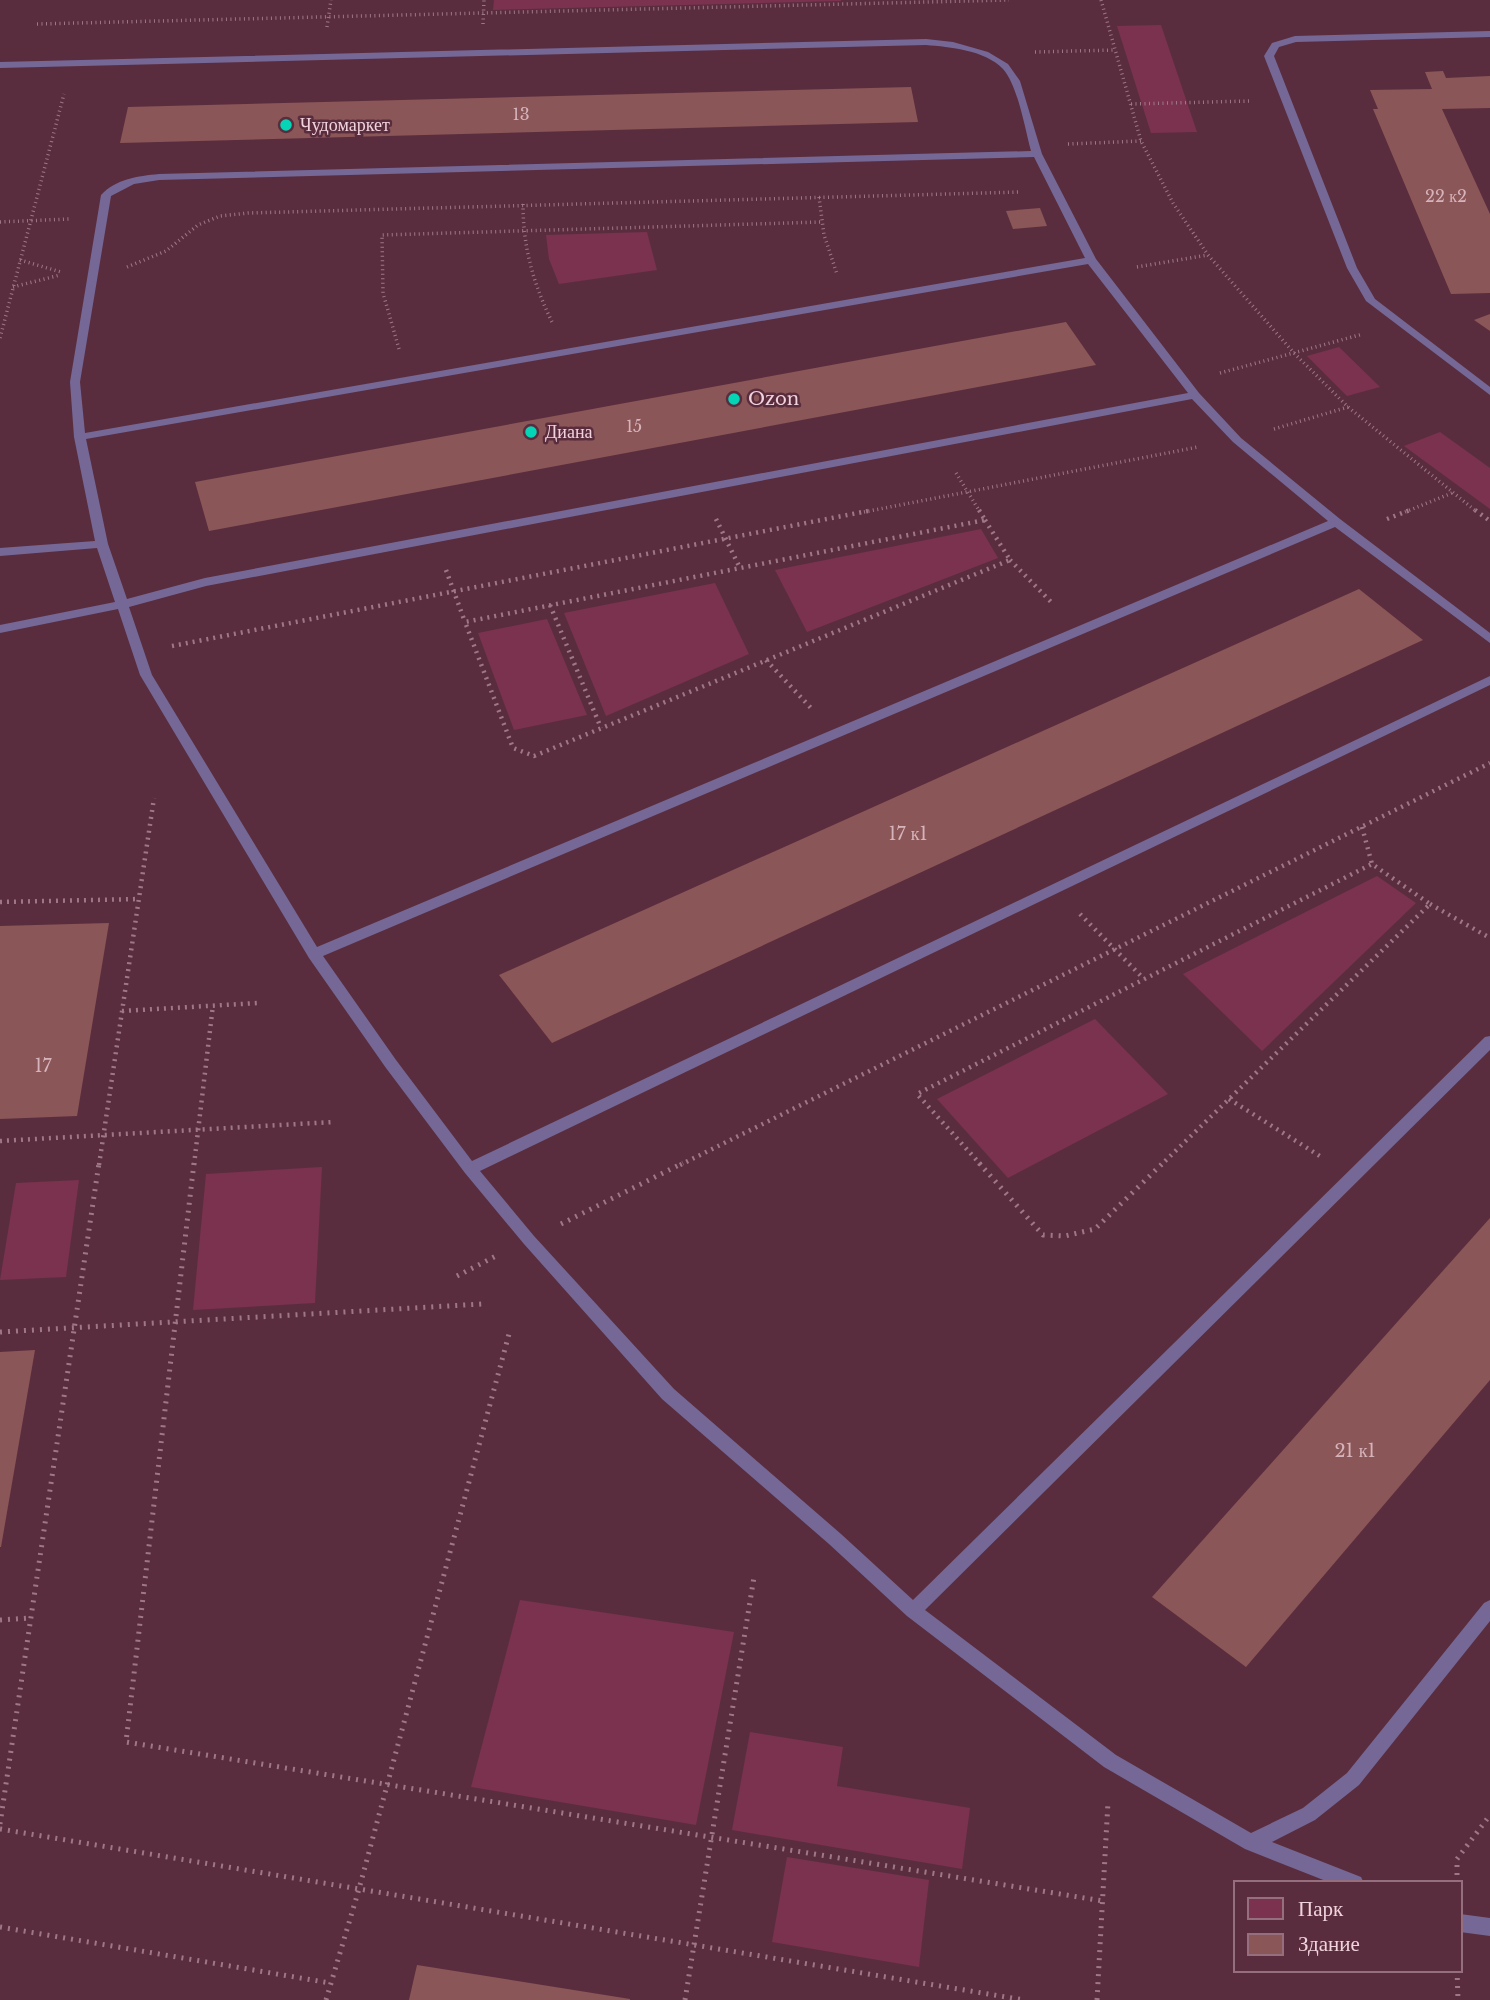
<svg xmlns="http://www.w3.org/2000/svg" width="1490" height="2000" font-family="'Libre Baskerville',serif">
<rect width="100%" height="100%" fill="#5a2d3e"/>
<!-- green -->
<g fill="#7a324f">
<path d="M494,0h347v1l-348,9z"/>
<path d="M1161,25l36,107 -46,1 -34,-107z"/>
<path d="M647,232l10,38 -98,14 -10,-25 -3,-24z"/>
<path d="M1339,347l41,40 -33,9 -40,-40z"/>
<path d="M1440,432l50,36v41l-86,-63z"/>
<path d="M981,529l17,29 -191,74 -32,-62z"/>
<path d="M715,583l34,71 -143,62 -42,-103z"/>
<path d="M547,619l40,96 -73,15 -36,-97z"/>
<path d="M1377,876l39,27 -154,148 -79,-77z"/>
<path d="M1095,1019l73,75 -160,84 -71,-79z"/>
<path d="M322,1167l-7,136 -122,7 13,-136z"/>
<path d="M79,1180l-13,97 -66,3 16,-97z"/>
<path d="M520,1600l214,32 -38,193 -225,-38z"/>
<path d="M750,1732l93,15 -6,39 133,22 -8,61 -230,-39z"/>
<path d="M787,1857l142,23 -10,87 -147,-25z"/>
</g>
<!-- building -->
<g fill="#8a5658">
<path d="M1443,71l3,7 44,-2v32l-48,1 48,105v79l-39,1 -78,-185h5l-8,-19 62,-1 -7,-17z"/>
<path d="M911,87l7,35 -798,21 8,-36z"/>
<path d="M1040,208l7,18 -34,3 -7,-18z"/>
<path d="M1490,314v17l-16,-11z"/>
<path d="M1066,322l30,43 -887,166 -14,-49z"/>
<path d="M1359,589l64,51 -871,403 -53,-68z"/>
<path d="M109,923l-32,193 -77,3v-193z"/>
<path d="M1490,1218v162l-244,287 -94,-70z"/>
<path d="M35,1350l-34,197h-1v-195z"/>
<path d="M417,1965l213,34v1h-221z"/>
</g>
<g fill="none" stroke-linecap="round" stroke-linejoin="round">
<!-- path-far2 -->
<g stroke="#9e7886" stroke-width="3.5" stroke-dasharray="1 3.5" stroke-linecap="butt">
<path d="M1101,0l40,141 32,62 35,52 86,98 54,54 129,105"/>
<path d="M37,24l972,-24"/>
<path d="M483,24l1,-24"/>
<path d="M327,27l4,-27"/>
<path d="M1035,52l80,-2"/>
<path d="M1131,104l119,-3"/>
<path d="M1068,144l73,-3"/>
<path d="M819,197l5,38 13,39"/>
<path d="M523,204c0,43 10,79 29,118"/>
<path d="M0,222l69,-3"/>
<path d="M20,260l41,12"/>
<path d="M127,267l39,-16 32,-26 22,-9 28,-3 773,-21"/>
<path d="M1137,267l71,-12"/>
<path d="M13,287l47,-12"/>
<path d="M0,338l64,-244"/>
<path d="M399,349l-16,-56 -1,-58 440,-13"/>
<path d="M1220,373l143,-39"/>
<path d="M1274,429l74,-22"/>
<path d="M956,473l24,39"/>
<path d="M864,512l334,-65"/>
<path d="M1405,512l47,-19"/>
</g>
<!-- path-far1 -->
<g stroke="#9e7886" stroke-width="4.5" stroke-dasharray="2 5" stroke-linecap="butt">
<path d="M979,510l6,10"/>
<path d="M1475,510l15,11"/>
<path d="M716,519l24,49"/>
<path d="M1387,519l23,-9"/>
<path d="M985,520l25,40 -476,196 -21,-8 -48,-126z"/>
<path d="M1010,560l44,45"/>
<path d="M446,570l19,52"/>
<path d="M550,605l51,123"/>
<path d="M172,646l701,-136"/>
<path d="M766,660l45,48"/>
<path d="M1362,827l10,37"/>
<path d="M0,902l139,-3"/>
<path d="M1430,904l60,34"/>
<path d="M1080,914l64,65"/>
<path d="M122,1011l136,-8"/>
<path d="M1229,1099l94,59"/>
<path d="M0,1141l333,-19"/>
<path d="M99,1165l55,-367"/>
<path d="M194,1165l19,-160"/>
<path d="M680,1165l810,-402"/>
<path d="M981,1165l-64,-71 455,-230 58,40 -269,261"/>
</g>
<!-- path -->
<g stroke="#9e7886" stroke-width="5" stroke-dasharray="2 6" stroke-linecap="butt">
<path d="M194,1163l-68,579 977,159"/>
<path d="M979,1163l64,72 22,1 30,-7 68,-66"/>
<path d="M561,1224l122,-61"/>
<path d="M457,1276l39,-20"/>
<path d="M0,1332l482,-28"/>
<path d="M0,1620l31,-2"/>
<path d="M0,1824l99,-661"/>
<path d="M0,1829l1024,171"/>
<path d="M1457,1883v-24l33,-44"/>
<path d="M0,1927l330,56"/>
<path d="M1457,1970l1,30"/>
<path d="M326,2000l33,-111 150,-555"/>
<path d="M685,2000l69,-423"/>
<path d="M1097,2000l11,-198"/>
</g>
<!-- service -->
<g fill="#756897" fill-rule="evenodd">
<path d="M1490,31v6l-194,5 -17,5 -5,9 83,212 18,31 115,88v8l-124,-94 -19,-33 -83,-212 8,-13 23,-7z"/>
<path d="M926,39l27,3 35,10 20,12 12,17 22,73 54,105 103,134 42,45 99,81 150,114v10l-155,-116 -1012,429 73,104 76,101 1018,-485v9l-1010,486 54,65 140,153 167,145 72,66 572,-563 5,-1v14l-565,560 191,145 135,78 52,-25 44,-35 137,-170 6,-3v21l-131,164 -44,35 -43,22 89,35 3,6h-33l-86,-34 -141,-82 -197,-151 -78,-72 -167,-145 -138,-155 -59,-71 -79,-105 -77,-110 -169,-283 -22,-66 -118,24v-8l115,-23 -18,-54 -97,8v-8l95,-7 -21,-104 -4,-55 31,-187c15,-16 37,-19 58,-21l872,-23c-6,-22 -13,-65 -28,-82 -18,-19 -53,-22 -77,-24l-926,23v-6zM1034,157l51,101 -1000,175 -5,-51 31,-186 23,-12 25,-4zM1088,264l100,129 -983,185 -78,21 -19,-55 -22,-105zM1192,399l41,43 95,79 -1011,426 -165,-272 -23,-68 77,-21z"/>
<path d="M1460,1914l30,4v18l-30,-4z"/>
</g>
</g>
<!-- markers -->
<g fill="#05d5b6" stroke="#5a2d3e" stroke-width="2.5">
<circle cx="286" cy="125" r="7"/>
<circle cx="734" cy="399" r="7"/>
<circle cx="531" cy="432" r="7"/>
</g>
<g text-anchor="middle" dominant-baseline="central" stroke-width="5" stroke-linejoin="round" paint-order="stroke">
<!-- far-number labels -->
<g font-size="16" fill="#d7b4bc">
<text x="521" y="114">13</text>
<text x="1446" y="196">22 к2</text>
<text x="634" y="426">15</text>
</g>
<!-- far-poi labels -->
<g font-size="18" fill="#f1d3dd" stroke="#5a2d3e" text-anchor="start">
<text x="300" y="125">Чудомаркет</text>
<text x="748" y="399">Ozon</text>
<text x="545" y="432">Диана</text>
</g>
<!-- number labels -->
<g font-size="18" fill="#d7b4bc">
<text x="908" y="834">17 к1</text>
<text x="43" y="1066">17</text>
<text x="1355" y="1451">21 к1</text>
</g>
</g>
<!-- legend -->
<rect x="1234" y="1881" width="228" height="91" fill="#5a2d3e" stroke="#966f7e" stroke-width="2"/>
<rect x="1248" y="1898" width="35" height="21" fill="#7a324f" stroke="#966f7e" stroke-width="2"/>
<text x="1298" y="1916" font-size="21" fill="#f1d3dd">Парк</text>
<rect x="1248" y="1934" width="35" height="21" fill="#8a5658" stroke="#966f7e" stroke-width="2"/>
<text x="1298" y="1951" font-size="21" fill="#f1d3dd">Здание</text>
</svg>
